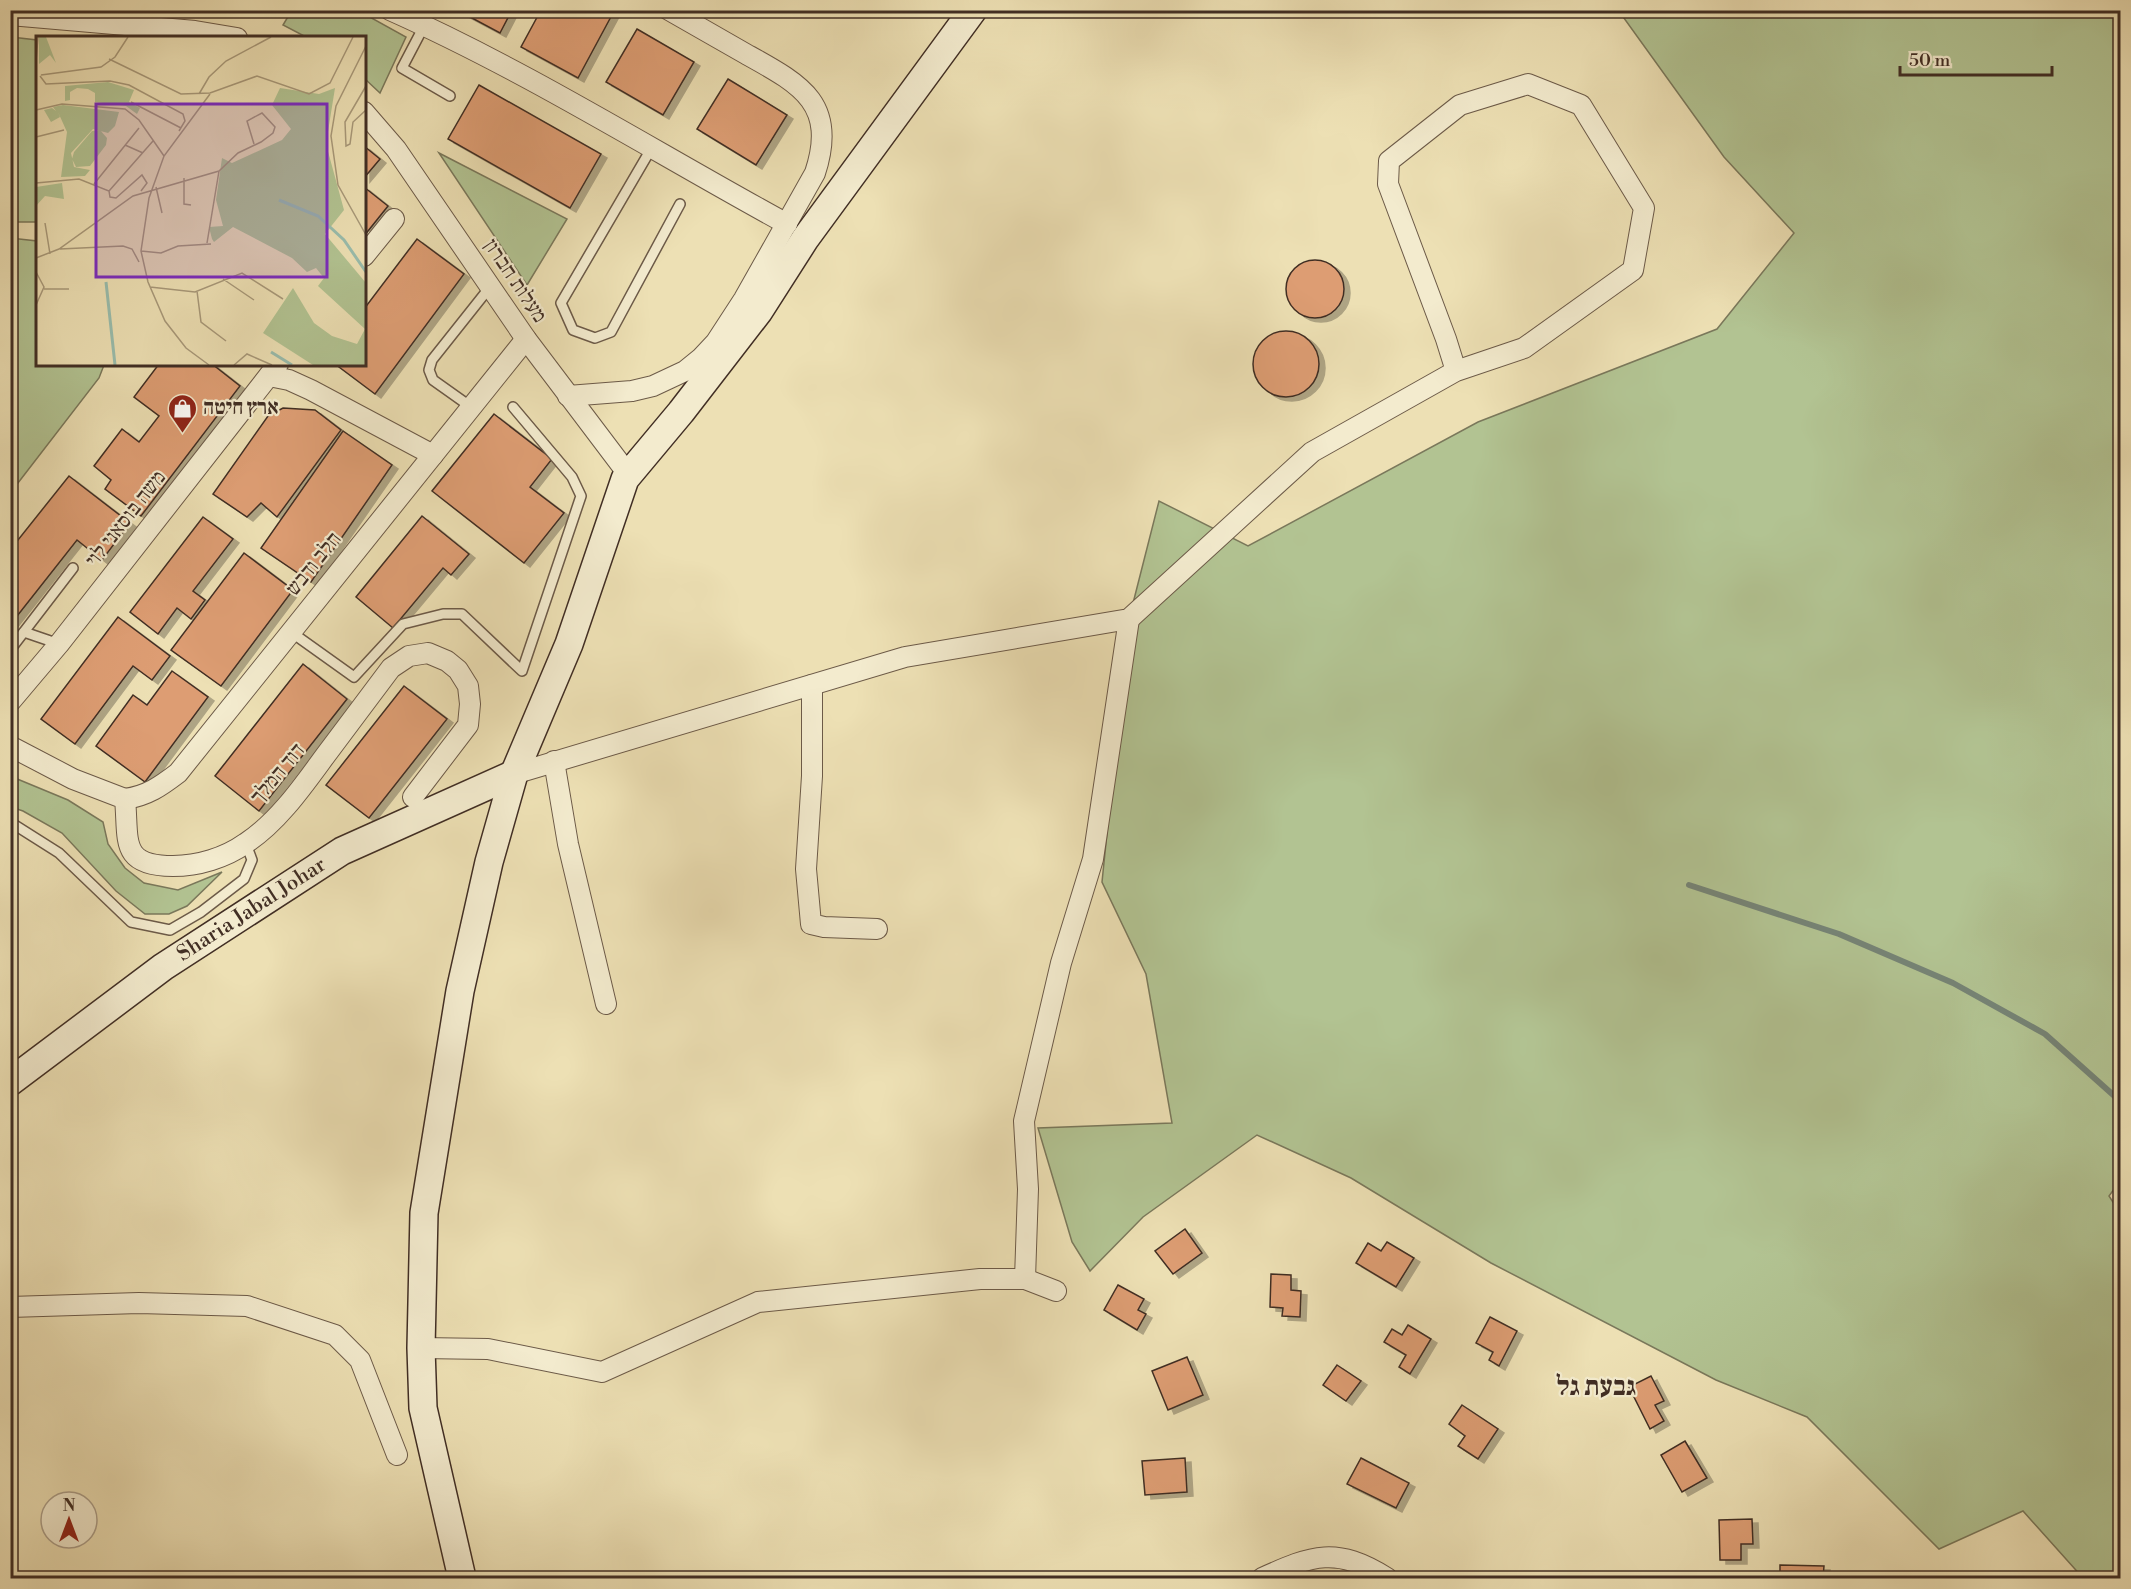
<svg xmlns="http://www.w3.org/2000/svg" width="2131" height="1589" font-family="'Libre Bodoni','Frank Ruhl Libre',serif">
<defs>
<filter id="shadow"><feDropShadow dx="6" dy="4" stdDeviation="0" flood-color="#0004"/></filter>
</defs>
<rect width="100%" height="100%" fill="#ede0b4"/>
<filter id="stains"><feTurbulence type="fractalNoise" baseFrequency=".00333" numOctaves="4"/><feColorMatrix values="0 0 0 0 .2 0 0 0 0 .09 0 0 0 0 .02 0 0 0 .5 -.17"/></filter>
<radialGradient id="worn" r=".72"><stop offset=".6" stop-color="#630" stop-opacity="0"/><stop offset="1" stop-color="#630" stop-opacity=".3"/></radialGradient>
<!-- green -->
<g fill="#b2c392" stroke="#7a785b" stroke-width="1.5">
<path d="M292,10l67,1 47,26 -26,56 -15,-14 -1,-41 -58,-1 -23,-12z"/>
<path d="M1623,11h497v1170l-11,15 11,17v365h-37l-60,-67 -84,38 -132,-132 -91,-37 -225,-117 -140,-85 -94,-43 -114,82 -53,54 -18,-29 -34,-114 134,-5 -26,-149 -44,-92 27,-263 30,-118 89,45 230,-124 239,-93 77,-96 -70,-76 -103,-143z"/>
<path d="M11,37l26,3v182h-26z"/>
<path d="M439,153l128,66 -40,66z"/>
<path d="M10,238l27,3 1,123 66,1 -5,13 -88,114z"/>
<path d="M10,776l58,24 35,22 5,22 17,24 19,15 34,7 44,-18 -35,34 -18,8h-24l-29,-23 -54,-58 -39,-22 -12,-4z"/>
</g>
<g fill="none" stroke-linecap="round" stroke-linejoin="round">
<!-- stream -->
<path stroke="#768476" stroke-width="6" d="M1689,885l150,49 114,49 92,51 75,67"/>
</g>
<!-- building -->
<g fill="#dd9d73" stroke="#412e24" stroke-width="1.5" filter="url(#shadow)">
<path d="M457,10h55l-12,23z"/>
<path d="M541,10h68l4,3 -35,65 -57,-31z"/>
<path d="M637,29l57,33 -31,53 -57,-33z"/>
<path d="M728,79l59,36 -31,50 -59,-36z"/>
<path d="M479,85l122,69 -31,54 -122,-69z"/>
<path d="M364,146l16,13 -16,19z"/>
<path d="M364,187l24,19 -24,30z"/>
<path d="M417,239l47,35 -89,120 -40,-30h29v-55z"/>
<circle cx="1315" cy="289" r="29"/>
<circle cx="1286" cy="364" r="33"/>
<path d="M159,364h53l28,22 -99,130 -36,-27 6,-9 -17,-14 28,-37 17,13 20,-26 -25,-19z"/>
<path d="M283,408l32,2 26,20 -64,87 -16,-14 -14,14 -34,-23 55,-78z"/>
<path d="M494,414l58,45 -22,28 34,26 -40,50 -92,-72z"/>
<path d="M343,431l49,34 -81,117 -50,-34z"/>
<path d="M69,476l61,47 -28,37 -25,-20 -67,85v-75z"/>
<path d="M422,516l47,38 -18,21 -8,-7 -50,60 -37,-31z"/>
<path d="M203,517l30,22 -40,52 12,9 -14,19 -14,-11 -19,26 -28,-22z"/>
<path d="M244,553l49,37 -72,96 -50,-36z"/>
<path d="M118,617l52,39 -18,24 -19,-14 -58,78 -34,-25z"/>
<path d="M303,664l44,35 -88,112 -44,-35z"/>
<path d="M172,671l36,26 -63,85 -49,-36 37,-51 14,10z"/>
<path d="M404,686l43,33 -78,99 -43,-33z"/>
<path d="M1185,1229l17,24 -29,21 -18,-23z"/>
<path d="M1387,1242l27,16 -18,29 -40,-24 12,-20 13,8z"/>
<path d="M1271,1274l20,1v15l10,1 -1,26 -18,-1 1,-8 -13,-1z"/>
<path d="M1118,1285l26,14 -6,11 8,4 -9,16 -33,-20z"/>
<path d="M1490,1317l27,14 -18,35 -10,-6 4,-8 -17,-9z"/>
<path d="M1408,1325l23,14 -21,35 -11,-7 7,-12 -22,-13 8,-13 10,6z"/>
<path d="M1187,1357l16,38 -35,15 -16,-39z"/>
<path d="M1337,1365l24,16 -15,20 -23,-16z"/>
<path d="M1651,1376l13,25 -9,4 9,16 -14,8 -21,-42z"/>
<path d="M1462,1405l36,24 -20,30 -20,-13 7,-10 -16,-12z"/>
<path d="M1685,1441l22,37 -25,14 -21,-37z"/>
<path d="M1185,1458l2,34 -42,3 -3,-34z"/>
<path d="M1361,1458l48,25 -13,25 -49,-24z"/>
<path d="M1752,1519l1,25h-12v16h-21l-1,-40z"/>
<path d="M1780,1565l44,1 -1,12h-43z"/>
</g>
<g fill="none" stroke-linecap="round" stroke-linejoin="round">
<defs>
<g id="lane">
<path d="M424,26l-22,42 48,28"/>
<path d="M651,149l-90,154 12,27 22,8 16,-6 69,-128"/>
<path d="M471,407l-38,-27 -4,-10 3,-10 58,-73"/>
<path d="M24,632l35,12"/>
<path d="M291,632l63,45 49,-53 40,-10h19l60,57 59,-175 -9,-19 -59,-70"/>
<path d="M10,650l63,-82"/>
<path d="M10,822l49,31 72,69 39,8 31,-18 43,-33 8,-19 -6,-16"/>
</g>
<g id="street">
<path d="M390,10c137,61 265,142 397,214"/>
<path d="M10,15l185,16 42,7"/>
<path d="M364,112l32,37 130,190 102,135"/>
<path d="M364,256l30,-37"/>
<path d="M269,376l20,4 22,10 122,65"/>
<path d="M568,396l64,-5 21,-5 32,-15 16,-13 15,-16 28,-43 71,-126c23,-70 -15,-89 -69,-119 -26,-15 -51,-29 -77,-44"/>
<path d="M812,685v91l-6,93 5,55 13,3 53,2"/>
<path d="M10,702l49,-58 219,-280"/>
<path d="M10,746l63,33 52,20c4,41 -6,67 48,67 25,0 52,-8 73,-23 32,-21 57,-57 79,-87 22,-29 44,-59 66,-88l18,-12 19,-3 19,8 11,9 10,16 2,18 -2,21 -55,72"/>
<path d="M554,761l14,83 38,160"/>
<path d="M514,774l391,-117 224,-38 183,-167 144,-81 68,-23 109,-78 11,-62 -63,-103 -53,-21 -68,21 -71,56 -1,23 58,155 10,32"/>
<path d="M125,799c22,-3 36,-13 53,-26l348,-434"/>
<path d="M1025,1279l3,-90 -4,-68 37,-158 32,-104 36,-240"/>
<path d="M10,1307l129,-4 108,3 88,29 25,25 37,95"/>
<path d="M421,1348l67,1 114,23 156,-70 222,-23h45l31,12"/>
<path d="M1262,1578c51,-23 74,-32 125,0"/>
</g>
<g id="secondary">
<path id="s1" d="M10,1082l153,-115 179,-116 172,-77"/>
<path d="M462,1578l-39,-170 -2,-60 3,-135 36,-222 29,-129 25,-88 55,-130 56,-165 56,-67 78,-101 46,-72 168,-229"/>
</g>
</defs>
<!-- lane casing -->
<use href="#lane" stroke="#6c5a48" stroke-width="12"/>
<!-- street casing -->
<use href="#street" stroke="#6c5a48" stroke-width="22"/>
<!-- secondary casing -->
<use href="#secondary" stroke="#412e24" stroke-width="30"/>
<!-- lane -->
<use href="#lane" stroke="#f3ebce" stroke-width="9"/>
<!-- street -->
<use href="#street" stroke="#f3ebce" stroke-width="20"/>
<!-- secondary -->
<use href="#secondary" stroke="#f3ebce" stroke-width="27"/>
</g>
<!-- icons -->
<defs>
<symbol id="shop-pin" viewBox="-11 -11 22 30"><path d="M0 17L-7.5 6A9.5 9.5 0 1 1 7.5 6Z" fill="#8f2418" stroke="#f3ebce"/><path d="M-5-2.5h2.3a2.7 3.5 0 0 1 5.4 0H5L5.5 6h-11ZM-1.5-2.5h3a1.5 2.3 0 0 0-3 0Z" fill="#fff"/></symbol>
</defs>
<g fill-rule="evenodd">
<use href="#shop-pin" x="166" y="392" width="33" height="45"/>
</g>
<g text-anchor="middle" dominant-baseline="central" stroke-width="4.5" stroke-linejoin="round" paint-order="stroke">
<!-- street labels -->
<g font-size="21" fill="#412e24" stroke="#f3ebce">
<text transform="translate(515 281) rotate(56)">מעלות חברון</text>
<text transform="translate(126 519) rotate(-52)">משה בוסאני לוי</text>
<text transform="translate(314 564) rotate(-51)">חלב ודבש</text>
<text transform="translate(278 774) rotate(-50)">דוד המלך</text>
<text stroke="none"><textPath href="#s1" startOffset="297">Sharia Jabal Johar</textPath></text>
</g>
<!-- poi labels -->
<g font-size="21" font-weight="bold" fill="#412e24" stroke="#f3ebce" text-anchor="start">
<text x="203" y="408">ארץ חיטה</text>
</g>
<!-- district labels -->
<g font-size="27" font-weight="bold" fill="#412e24" stroke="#f3ebce">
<text x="1596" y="1387">גבעת גל</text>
</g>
</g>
<!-- overview -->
<g transform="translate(36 36)">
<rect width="330" height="330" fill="#ede0b4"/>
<path d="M3,1h7l10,26 -6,-8 -11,9zM72,46l26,8 -5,12 11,6 -3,6 -11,-8 -31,-4v-9l-7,-4 -11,-1 -7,4v8l-5,1v-15zM244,52l39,6 16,-6 -9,56 18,66 -19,24 41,49v82h-53l-50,-32 30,-45 21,35 18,13 25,8 8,-15 -47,-43 6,-8 -8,-10 -9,4 -15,-14 -59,-31 -19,15 -2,-3 -3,-12 14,-1 -7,-26 6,-42 10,5 50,-23 9,-11 -19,-24zM27,69l56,7 -4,14 -7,7 -15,-4 -22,24 3,14 16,3 -5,6 -24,1 6,-45 -9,-20 2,5 -9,5 -7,-12 8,-2 4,3 -3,-4zM64,94l7,8 -1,7 -16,21 -14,1 -4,-8 2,-7 18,-21zM26,147l2,16 -19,-3 -9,10v-19z" fill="#b2c392"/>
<path fill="none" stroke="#99bdad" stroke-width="3" d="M243,164l39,16 26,24 22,32M70,246l9,83M235,316l21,13"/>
<path fill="none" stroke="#a8997a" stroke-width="1.5" d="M330,10l-30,60 -5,30 7,49 28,50M73,23l72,35 29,-1 47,-17 52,18 21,-11 23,-46M0,25l2,-24M5,39l60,-8 14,-10 13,-20M4,40l6,8 64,-3 19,4 54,29 2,7 -6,10M330,50l-21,36 1,24 4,-2 3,-22 13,-12M163,58l10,-17 17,-16 45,-24M95,66l50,26M0,74l26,-6 63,5 14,11 25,36M0,101l28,-7M89,109l18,8M148,142v26l7,1M0,147l43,-4 30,12 1,6 6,1 26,-23 5,8 -6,8M58,148l45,-56M120,151l6,26M73,155l44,-50M9,187l5,31M171,207l12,-72M24,213l63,-3 9,3 7,13M105,215l20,2 17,-7 33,-2M0,222l23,-9 74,-53 86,-25 19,-18 23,-11 12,-9 2,-6 -13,-14 -15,8 7,23M0,236l8,15 -8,18M187,243l31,21M114,251l45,5 47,-19 41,26M8,253h25M161,255l4,31 25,19M173,329l-23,-17 -21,-27 -17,-39 -7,-31 8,-53 15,-42 46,-62M198,329l13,-11 25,11"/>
<path fill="#7b2cbf" fill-opacity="0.15" stroke="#7b2cbf" stroke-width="3" d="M60,68h231v173h-231z"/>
<rect width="330" height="330" fill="none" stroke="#412e24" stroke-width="3"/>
</g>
<!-- margin -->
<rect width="2131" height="1589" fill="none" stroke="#ede0b4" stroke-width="36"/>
<rect x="12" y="12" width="2107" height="1565" fill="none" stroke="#412e24" stroke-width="3"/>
<rect x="18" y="18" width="2095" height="1553" fill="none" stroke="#412e24" stroke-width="1.5"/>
<!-- north arrow -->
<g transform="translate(69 1520)"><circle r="28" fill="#f3ebce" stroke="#ac9f8a" stroke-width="1.5"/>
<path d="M0-4.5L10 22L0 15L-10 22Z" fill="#8f2418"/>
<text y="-9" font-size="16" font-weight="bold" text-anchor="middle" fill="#412e24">N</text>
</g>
<!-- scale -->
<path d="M1900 66v9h152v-9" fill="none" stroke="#412e24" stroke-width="3"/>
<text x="1909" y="66" font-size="18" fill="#412e24" stroke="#f3ebce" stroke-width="4.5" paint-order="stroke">50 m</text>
<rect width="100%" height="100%" filter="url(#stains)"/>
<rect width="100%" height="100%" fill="url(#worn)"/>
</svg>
